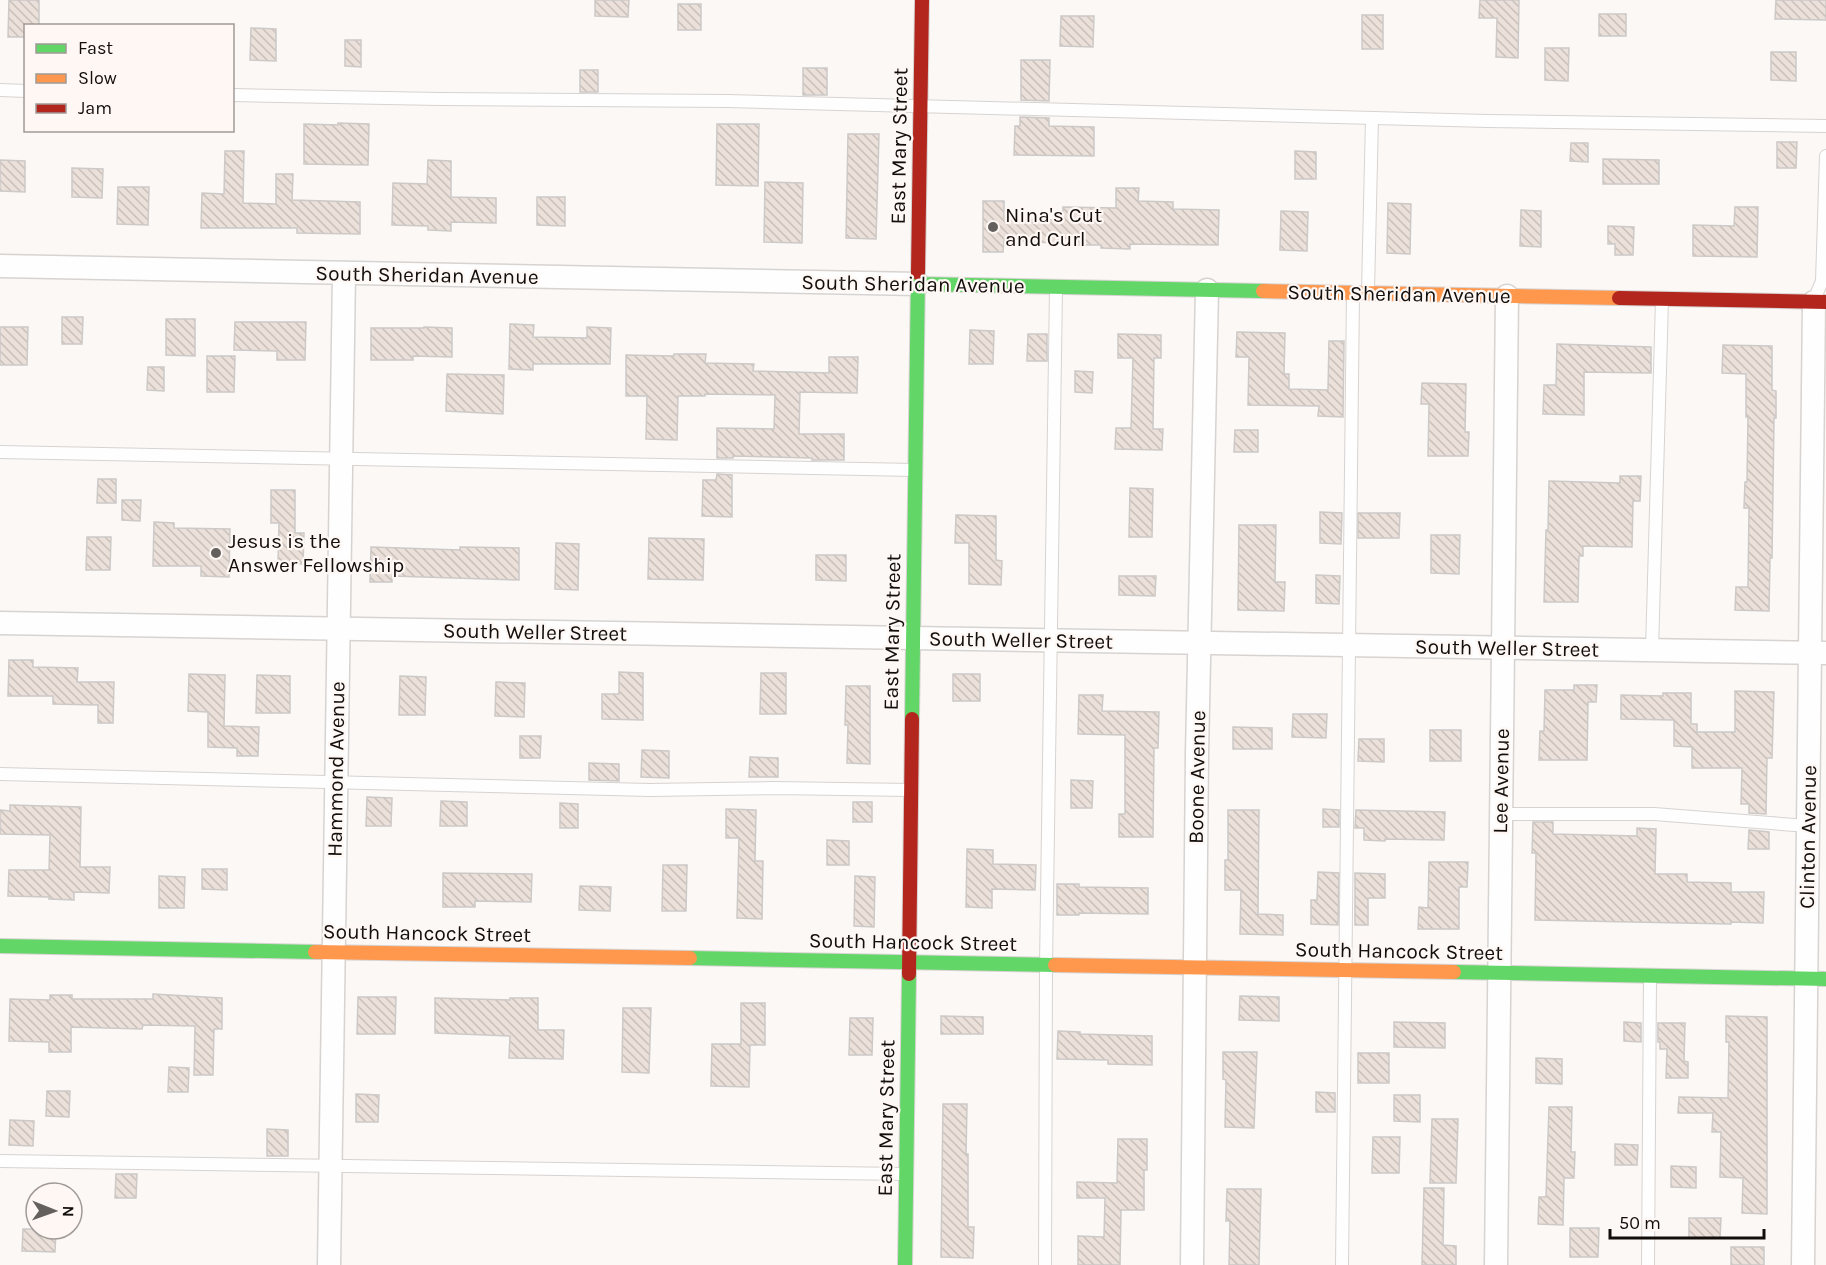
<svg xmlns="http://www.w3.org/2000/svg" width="1826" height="1265" font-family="Karla,sans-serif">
<defs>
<pattern id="building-back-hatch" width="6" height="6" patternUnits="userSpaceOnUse" patternTransform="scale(1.5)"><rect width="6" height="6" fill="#ece1da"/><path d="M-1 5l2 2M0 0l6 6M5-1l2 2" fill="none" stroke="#c9c0ba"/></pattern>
</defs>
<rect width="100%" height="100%" fill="#fbf8f6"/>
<!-- building -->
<g fill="url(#building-back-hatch)" stroke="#ccc9c7" stroke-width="1.5">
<path d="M9,0h30v26h-13v11h-18z"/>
<path d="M595,0h34l-1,17 -33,-1z"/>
<path d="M1480,0h39l-1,58 -22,-1 1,-39h-18z"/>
<path d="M1776,0h50v20l-51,-1z"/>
<rect x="678" y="4" width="23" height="26"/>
<rect x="1599" y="14" width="27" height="22"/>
<rect x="1362" y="15" width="21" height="34"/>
<path d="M1061,16h33l-1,31 -33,-1z"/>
<path d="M251,28l25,1v32l-26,-1z"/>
<path d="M345,40h16v27l-16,-1z"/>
<path d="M1545,48h24l-1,33 -23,-1z"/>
<path d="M1771,52h25v29l-25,-1z"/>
<path d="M1021,60h29l-1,41 -28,-1z"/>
<rect x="803" y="68" width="24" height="27"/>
<rect x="580" y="70" width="18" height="22"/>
<path d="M1020,117l29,1v8l45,1v29l-80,-1 1,-29h5z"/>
<path d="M338,123l31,1 -1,41 -64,-1v-40l34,1z"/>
<path d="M717,124h42l-1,62 -42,-1z"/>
<path d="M848,134h31l-3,105 -30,-1z"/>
<path d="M1777,142h20l-1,26h-19z"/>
<path d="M1571,143h17v19l-18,-1z"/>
<path d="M225,151h19l-1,52 33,1v-30h17l-1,26 68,2v32l-63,-1v-5h-96l1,-35 22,1z"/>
<path d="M1295,151l21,1v27h-21z"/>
<path d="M1603,159l56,1v24h-56z"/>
<path d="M0,160l25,1v31l-25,-1z"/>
<path d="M428,160l23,1v36l45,1v25l-45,-1v9l-23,-1v-4l-36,-1 1,-42 34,1z"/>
<path d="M72,168l31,1 -1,29 -30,-1z"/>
<path d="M765,182l38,1 -1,60 -38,-1z"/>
<path d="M118,187h31l-1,38 -31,-1z"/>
<path d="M1116,188h23l-1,13 35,1v7l46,1 -1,35 -88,-1v5l-29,-1v-3h-39v-2l-58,-2 -1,11h-20v-51h21v18l59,1v-13l53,1z"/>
<path d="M537,197h28v29l-28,-1z"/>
<path d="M1388,203l23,1 -1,50 -23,-1z"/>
<path d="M1735,207h23l-1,50 -64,-1v-31l41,1z"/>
<path d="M1521,210l20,1v36l-21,-1z"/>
<path d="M1281,211l27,1 -1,39 -27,-1z"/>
<path d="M1608,226l26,1 -1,28h-18v-11h-7z"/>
<path d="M62,317h21l-1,27h-20z"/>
<path d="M166,319h29v37l-29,-1z"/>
<path d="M235,322h71l-1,38h-28v-9l-43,-1z"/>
<path d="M510,324l24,1 -1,12 54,1v-11l24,1 -1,36h-77v6l-24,-1z"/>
<path d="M0,327h28l-1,38h-27z"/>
<path d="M424,327l28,1v29l-39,-1v4h-42v-32h53z"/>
<path d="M970,330l24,1 -1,33h-24z"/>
<path d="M1237,332l48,1 -1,41h5v15l39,1 1,-49h15l-1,76 -25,-1 1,-10 -71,-1 1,-48h-13z"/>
<path d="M1028,334h19v27h-20z"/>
<path d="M1118,334l43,1v23h-7l-1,71h10l-1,21 -47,-1 1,-21h15l2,-70h-15z"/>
<path d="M1557,344l94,3v26l-67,-1v43l-41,-1 1,-29h12z"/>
<path d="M1723,345l49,1v44l4,1v27h-2l-2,140h-2l-1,53 -34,-1 1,-23h12l1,-79h-5l1,-26h2l1,-65h-2v-43l-24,-1z"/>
<path d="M674,354h32l-1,9 49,1 -1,7 76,2v-16h29l-1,36 -57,-1 -1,42h45v26h-32v-2l-79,-2v2h-16v-30l57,1 1,-34 -70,-1v2h-27l-1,44 -31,-1 1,-43h-21v-41l48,1z"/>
<path d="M207,356h28l-1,36h-27z"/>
<path d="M148,367h16v24l-17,-1z"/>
<path d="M1075,371l18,1 -1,21 -17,-1z"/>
<path d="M447,374l57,1 -1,39 -57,-3z"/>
<path d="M1422,383l44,1 -1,48h4l-1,24h-40l1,-52h-8z"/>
<path d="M1235,430h23v22h-24z"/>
<path d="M717,474l15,1v42l-30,-1 1,-36h13z"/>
<path d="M1620,476h21l-1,25h-7l-1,46 -49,-1v10h-4l-1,46h-34l2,-72h2l1,-49 71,2z"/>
<path d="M98,479h18v24h-19z"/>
<path d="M1130,488l23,1 -1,48h-23z"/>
<path d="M271,490h24v43h9l-1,31h-25l1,-41h-8z"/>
<path d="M122,500h19l-1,21 -18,-1z"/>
<path d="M1320,512l22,1 -1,31 -21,-1z"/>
<path d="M1358,513h42l-1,25h-41z"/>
<path d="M956,515l40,1v44l6,1 -1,24 -32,-1v-41h-14z"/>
<path d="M154,522l20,1v5l56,1 -1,48 -28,-1v-10h-48z"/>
<path d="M1239,525h37l-1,57h10l-1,29 -46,-1z"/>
<path d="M1431,535h29l-1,39 -28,-1z"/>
<path d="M87,537h24l-1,33h-24z"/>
<path d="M649,538l55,1 -1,41 -55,-1z"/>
<path d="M556,543l23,1 -1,46 -23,-1z"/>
<path d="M371,547l89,3v-3l59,1v32l-127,-4v6h-22z"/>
<path d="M816,555h30v26l-30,-1z"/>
<path d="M1316,575l24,1 -1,28 -23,-1z"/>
<path d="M1119,576h37l-1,20 -36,-1z"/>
<path d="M9,660h24v7l45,1 -1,14h37l-1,41h-15v-18l-45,-1v-8h-45z"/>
<path d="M619,672l24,1v47l-41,-1v-25h17z"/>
<path d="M761,673h25v41h-26z"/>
<path d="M189,674l36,1 -1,51 35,1 -1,29h-21v-8l-29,-1v-35l-20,-1z"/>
<rect x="953" y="674" width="27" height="27"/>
<path d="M257,675l33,1v37h-34z"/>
<path d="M400,676l26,1 -1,38h-26z"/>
<path d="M496,682l29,1 -1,34 -29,-1z"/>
<path d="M1574,685h23l-1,17h-8l-1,58h-48l1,-29h4l1,-41h29z"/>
<path d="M846,686h24v78l-23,-1 1,-38h-3z"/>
<path d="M1735,691l39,1 -2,66h-5l-1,56 -17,-1v-9h-8l1,-36h-50v-21l-18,-1v-26l-53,-1v-24l42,1v-3h28v31h6v8h38z"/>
<path d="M1079,695h24l-1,16 57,1 -1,36h-4l-1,89h-34v-23h6v-79l-47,-1z"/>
<path d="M1293,714h34l-1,24 -34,-1z"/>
<path d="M1233,727l39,1v21h-39z"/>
<rect x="1430" y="730" width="31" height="31"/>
<path d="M520,736h21l-1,22h-20z"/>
<path d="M1359,739h25v23l-26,-1z"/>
<path d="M642,750l27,1v27l-28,-1z"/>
<path d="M750,757l28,1v19h-29z"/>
<path d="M589,763l30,1v17l-30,-1z"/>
<path d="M1071,780l22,1 -1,27h-21z"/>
<path d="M367,797l25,1 -1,28h-25z"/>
<path d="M441,801l26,1v24h-27z"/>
<rect x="853" y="802" width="19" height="20"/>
<path d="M560,803l18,1v24h-18z"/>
<path d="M10,805l71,2 -1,60h30l-1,26 -35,-1v8l-25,-1v-2l-41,-1 1,-26h40l1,-35 -50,-1v-24l10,1z"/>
<path d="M726,809l30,1 -1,51h8l-1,58 -25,-1 2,-80h-13z"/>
<path d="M1323,809l16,1v17h-16z"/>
<path d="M1228,810h31l-1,104 25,1v20l-43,-1 1,-44h-16v-30h3z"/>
<path d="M1356,810l89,2 -1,28 -59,-1v2l-21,-1v-12h-9z"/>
<path d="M1533,822h20v12l84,2v-8l19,1 -1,45h32v8l44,1v9h33l-1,31 -32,-1v2l-196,-4 1,-67h-4z"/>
<path d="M1749,830l20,2v17h-21z"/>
<path d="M827,840l22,1v24h-22z"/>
<path d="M967,849l26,1v14l43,1 -1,25 -43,-1v19l-26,-1z"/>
<path d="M1429,862h39l-1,25h-8v42h-41l1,-22 9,1z"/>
<path d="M663,865h24l-1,46h-24z"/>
<path d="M202,869h25v21l-25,-1z"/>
<path d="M1318,872l21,1 -1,52 -27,-1v-24h6z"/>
<path d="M443,873l89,1 -1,28 -56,-1v6h-32z"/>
<path d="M1355,873l30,1v24h-17v27h-13z"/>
<path d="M159,876l26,1 -1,31h-25z"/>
<path d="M855,876l20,1 -1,50 -20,-1z"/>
<path d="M1057,884h22v3l69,1v26l-69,-1v2h-22z"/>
<path d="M580,886l31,1 -1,24 -31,-1z"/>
<path d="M153,994l69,4v31h-8l-1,46h-19l1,-49 -52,-1 -1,4 -71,-2v25h-22v-10l-40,-1 1,-42 40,1v-5h22v4h81z"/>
<path d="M1240,996l39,1v24l-40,-1z"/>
<path d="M358,997h38l-1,37h-38z"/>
<path d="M435,998l75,2v-2h28v32h26l-1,29 -54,-1 1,-22 -75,-3z"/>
<path d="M741,1003h24v42h-15l-1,42 -38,-1 1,-42h29z"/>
<path d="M623,1008h28l-2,65 -27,-1z"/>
<path d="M941,1016l42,1v17h-42z"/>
<path d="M1726,1016l41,1v197l-25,-1 1,-35 -23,-1 1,-45h-9l1,-19h-35l1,-16 49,1 1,-56h-3z"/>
<path d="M850,1018h23l-1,37h-23z"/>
<path d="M1394,1022l51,1v25l-51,-1z"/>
<path d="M1624,1022l17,1v19l-17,-1z"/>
<path d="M1658,1023h27l-1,38 4,1v16h-22l1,-29h-7v-7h-2z"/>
<path d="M1058,1031l22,1v2l72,2v29l-44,-1v-4l-51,-1z"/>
<path d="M1223,1052h34l-3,76 -29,-1 1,-47 -3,-1z"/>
<rect x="1358" y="1053" width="31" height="30"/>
<path d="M1536,1058l26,1v25l-26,-1z"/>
<path d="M169,1067l20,1 -1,24h-20z"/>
<path d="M47,1091h23l-1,26 -23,-1z"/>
<path d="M1316,1092l19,1v19h-19z"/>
<path d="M356,1094l23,1 -1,27h-22z"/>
<path d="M1394,1095h26v27l-26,-1z"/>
<path d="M943,1104h24l-1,50h2v73h6l-1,31 -32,-1z"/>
<path d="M1549,1107h23l-1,45h4l-1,26h-10l-1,47 -25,-1 1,-27h7z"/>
<path d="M1432,1119h26l-2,64h-26z"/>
<path d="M10,1120l24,1 -1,25 -24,-1z"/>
<path d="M267,1129l21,1v26h-21z"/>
<path d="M1373,1137h27l-1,36h-27z"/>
<path d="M1118,1139h29v31h-3v40h-23l-1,55h-42v-29l26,1 1,-39h-28v-16l40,1z"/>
<path d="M1615,1144l23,1 -1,20h-22z"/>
<path d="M1671,1166l25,1v21l-25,-1z"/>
<path d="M116,1174h21l-1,24h-21z"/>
<path d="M1424,1188h20l-1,57 13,1v19h-34z"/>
<path d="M1227,1189h34l-2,76h-30l1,-44h-4z"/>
<path d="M1689,1218h32l-1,20h-31z"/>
<path d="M1570,1228h29l-1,29h-28z"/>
<path d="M23,1229h33l-1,23 -33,-1z"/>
<rect x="1731" y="1247" width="33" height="18"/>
</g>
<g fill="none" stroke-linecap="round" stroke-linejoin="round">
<defs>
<g id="lane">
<path d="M0,90l26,1"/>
<path d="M232,95l207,4 289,2 760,20 338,5"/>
<path d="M1368,291l4,-172"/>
<path d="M1814,300l8,-19 4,-125"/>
<path d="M0,452l914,18"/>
<path d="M1652,650l10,-350"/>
<path d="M0,774l650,16 124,-2 137,2"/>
<path d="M1501,814h153l154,12"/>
<path d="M0,1161l904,13"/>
<path d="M1045,1265l1,-300 10,-677"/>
<path d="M1342,1265c6,-324 5,-647 11,-971"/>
<path d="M1648,1265l2,-287"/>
</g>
<g id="street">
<path d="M0,266l918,18"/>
<path d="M0,623l1826,30"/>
<path d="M329,1265l15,-992"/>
<path d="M1192,1265l5,-512 10,-463"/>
<path d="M1496,1265l11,-969"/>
<path d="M1803,1265l11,-963"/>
</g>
<g id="fast">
<path d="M918,284l345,7"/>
<path d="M912,719l6,-446"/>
<path d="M0,946l315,6"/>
<path d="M690,958l365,7"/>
<path d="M1454,972l372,7"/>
<path d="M905,1265l4,-291"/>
</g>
<g id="slow">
<path d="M1263,291l356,7"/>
<path d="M315,952l375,6"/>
<path d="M1055,965l399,7"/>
</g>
<g id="jam">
<path d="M918,273l4,-273"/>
<path d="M1619,298l207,4"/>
<path d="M909,974l3,-255"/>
</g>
</defs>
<!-- lane casing -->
<use href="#lane" stroke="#d7d3d1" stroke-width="14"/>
<!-- street casing -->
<use href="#street" stroke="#d7d3d1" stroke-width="25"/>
<!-- fast casing -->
<use href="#fast" stroke="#d7d3d1" stroke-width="16"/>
<!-- slow casing -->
<use href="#slow" stroke="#d7d3d1" stroke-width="16"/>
<!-- jam casing -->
<use href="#jam" stroke="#d7d3d1" stroke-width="16"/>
<!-- lane -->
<use href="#lane" stroke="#fefefe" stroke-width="12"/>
<!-- street -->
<use href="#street" stroke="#fefefe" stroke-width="22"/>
<!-- fast -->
<use href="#fast" stroke="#63d668" stroke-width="14"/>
<!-- slow -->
<use href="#slow" stroke="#ff974d" stroke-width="14"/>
<!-- jam -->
<use href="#jam" stroke="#b3261e" stroke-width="14"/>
</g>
<!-- markers -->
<g fill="#64605e" stroke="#fef7f3" stroke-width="2">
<circle cx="993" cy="227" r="6"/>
<circle cx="216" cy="553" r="6"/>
</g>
<g text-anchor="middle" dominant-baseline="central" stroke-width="4.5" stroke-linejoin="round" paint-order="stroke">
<!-- street labels -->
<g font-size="21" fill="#120e0c" stroke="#fef7f3">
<text transform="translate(899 146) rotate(-89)">East Mary Street</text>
<text transform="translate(427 275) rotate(1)">South Sheridan Avenue</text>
<text transform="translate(913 284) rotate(1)">South Sheridan Avenue</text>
<text transform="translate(1399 294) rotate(1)">South Sheridan Avenue</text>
<text transform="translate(535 632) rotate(1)">South Weller Street</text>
<text transform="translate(892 632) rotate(-89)">East Mary Street</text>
<text transform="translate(1021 640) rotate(1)">South Weller Street</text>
<text transform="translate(1507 648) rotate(1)">South Weller Street</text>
<text transform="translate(336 769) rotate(-89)">Hammond Avenue</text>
<text transform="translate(1197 777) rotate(-89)">Boone Avenue</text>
<text transform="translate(1501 781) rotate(-89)">Lee Avenue</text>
<text transform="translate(1808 837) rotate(-89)">Clinton Avenue</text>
<text transform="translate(427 933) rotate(1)">South Hancock Street</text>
<text transform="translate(913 942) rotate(1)">South Hancock Street</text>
<text transform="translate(1399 951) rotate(1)">South Hancock Street</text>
<text transform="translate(886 1118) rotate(-89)">East Mary Street</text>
</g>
<!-- poi labels -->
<g font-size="21" fill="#120e0c" stroke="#fef7f3" text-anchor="start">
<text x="1005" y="215">Nina's Cut<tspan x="1005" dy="24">and Curl</tspan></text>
<text x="228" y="541">Jesus is the<tspan x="228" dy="24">Answer Fellowship</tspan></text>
</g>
</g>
<!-- legend -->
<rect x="24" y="24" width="210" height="108" fill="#fef7f3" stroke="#a09a97" stroke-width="1.5"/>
<rect x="36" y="44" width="30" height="9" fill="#63d668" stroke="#a09a97" stroke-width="1.5"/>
<text x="78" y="54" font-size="18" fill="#120e0c">Fast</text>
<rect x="36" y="74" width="30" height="9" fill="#ff974d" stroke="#a09a97" stroke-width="1.5"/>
<text x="78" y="84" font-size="18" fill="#120e0c">Slow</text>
<rect x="36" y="104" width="30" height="9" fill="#b3261e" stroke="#a09a97" stroke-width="1.5"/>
<text x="78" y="114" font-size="18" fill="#120e0c">Jam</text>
<!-- north arrow -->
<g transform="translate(54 1211) rotate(91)"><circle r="28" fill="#fef7f3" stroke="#a09a97" stroke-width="1.5"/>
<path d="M0-4.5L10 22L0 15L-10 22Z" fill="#64605e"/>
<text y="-9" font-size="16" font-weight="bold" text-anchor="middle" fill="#120e0c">N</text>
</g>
<!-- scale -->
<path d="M1610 1229v9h154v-9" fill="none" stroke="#120e0c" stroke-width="3"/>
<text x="1619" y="1229" font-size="18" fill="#120e0c" stroke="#fef7f3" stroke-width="4.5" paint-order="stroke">50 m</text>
</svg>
